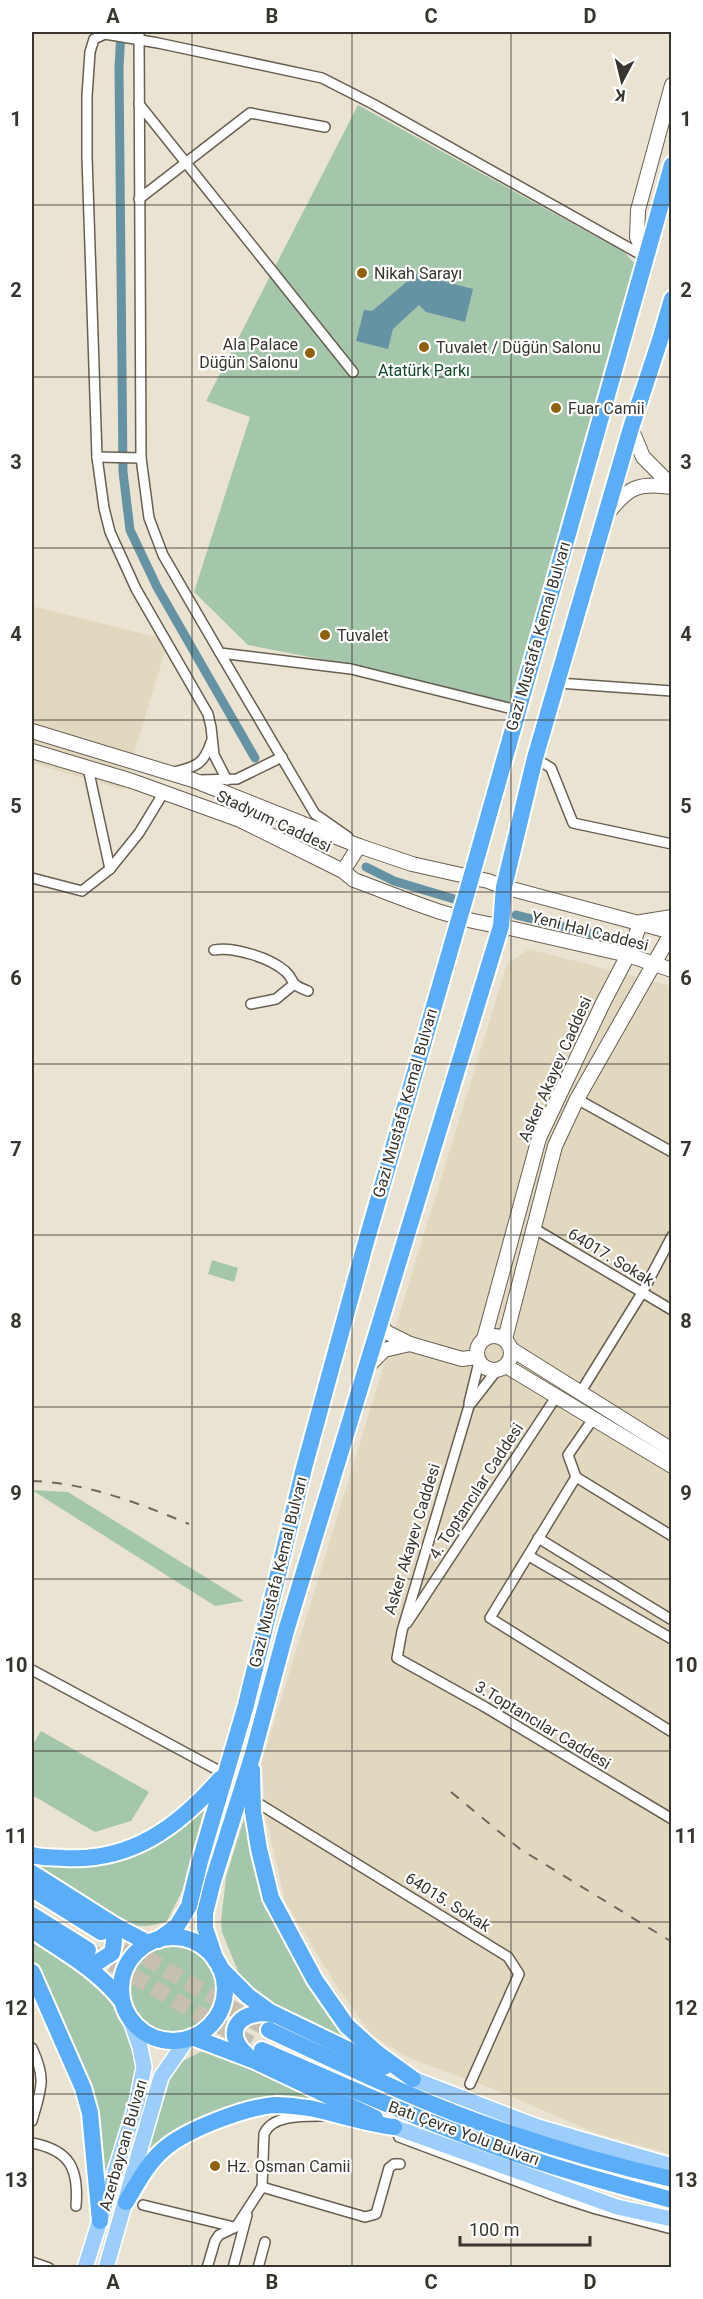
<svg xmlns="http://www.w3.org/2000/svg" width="703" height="2299" font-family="Roboto,sans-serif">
<rect width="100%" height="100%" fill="#ebe3d2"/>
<!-- built -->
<g fill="#e2d8c0">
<path d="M32,606l127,32 7,10 -43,142 -91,-27z"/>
<path d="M529,949l142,37v1168l-76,-21 -104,-45 -80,-29 -39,-23 -38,-54 -49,-81 -18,-80 -6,-56 246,-801z"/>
</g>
<!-- green -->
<g fill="#a4c7ac">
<path d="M358,105l266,147 15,16 -122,442 -166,-45 -103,-20 -54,-53 56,-175 -44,-16z"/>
<path d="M212,1260l26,8 -4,14 -26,-8z"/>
<path d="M32,1490l36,2 176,109 -29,5z"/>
<path d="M41,1731l108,61 -18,29 -36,11 -63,-37v-49z"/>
<path d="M205,1806l-23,85 -15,30c-15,6 -26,6 -41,3l-94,-60 3,-3 44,3z"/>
<path d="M244,1819l3,3 14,59 105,168 -69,-30 -53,-33 -22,-54 -1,-10 5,-45z"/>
<path d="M32,1939l54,33 30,30 13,32 9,35 -32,114 -10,-65 -64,-161z"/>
<circle cx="174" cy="1988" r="46"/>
<path d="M200,2052l19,1 135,62 -94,-15 -115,62 27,-89 11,-12z"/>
</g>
<!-- water -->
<path fill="#6693a4" d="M416,274l57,15 -8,33 -39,-10 -7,-7 -26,24 -5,20 -32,-8 8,-31 8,1z"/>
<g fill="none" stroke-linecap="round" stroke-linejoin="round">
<!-- canal -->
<g stroke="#6693a4" stroke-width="9">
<path d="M121,32l-2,35 4,405 7,58 27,57 98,171"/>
<path d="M366,867l28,14 60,18"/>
<path d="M516,915l110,27"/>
</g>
<!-- highway-tunnel -->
<g stroke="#c7c0b1" stroke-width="16" stroke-dasharray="16 8" stroke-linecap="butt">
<path d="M104,1933l165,97"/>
<path d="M91,1952l171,98"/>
</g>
<defs>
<g id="street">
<path d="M139,32l2,426 8,60 14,37 57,98 131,16 166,41"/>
<path d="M139,104l214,268"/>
<path d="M139,199l111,-86 75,14"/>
<path d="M97,457l44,1"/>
<path d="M220,653l95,161 33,23"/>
<path d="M558,683l114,8"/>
<path d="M535,758l16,10 22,55 99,21"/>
<path d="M88,768l22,101"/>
<path d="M174,772c22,-5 30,-8 37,-30"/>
<path d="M200,780l37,-1 45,-22"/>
<path d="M227,780l-13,-25 -3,-28 -3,-13 -72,-125 -26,-57 -6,-24 -7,-51 -10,-300v-61l3,-44 4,-13 11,-5 53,9 164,35 51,26 272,153"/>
<path d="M32,878l50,13 28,-22 29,-36 25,-41"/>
<path d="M214,950c19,-4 56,8 71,21 12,11 2,12 23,20"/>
<path d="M251,1004l25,-5 17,-14"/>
<path d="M577,1099l95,53"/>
<path d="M535,1229l137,81"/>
<path d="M497,1370l-28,36 -67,225 -5,27 88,49 187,112"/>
<path d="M580,1393l62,-100 30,-57"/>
<path d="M469,1403l10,-41"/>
<path d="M593,1419l-25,36 8,22 -86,141 182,114"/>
<path d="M576,1477l96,59"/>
<path d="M538,1538l134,82"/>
<path d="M529,1556l143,83"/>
<path d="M407,1623l149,-226"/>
<path d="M32,1670l193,104"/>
<path d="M253,1800l255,157 11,17 -49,110"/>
<path d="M32,2048c15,32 9,41 0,73"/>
<path d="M395,2128l4,9 157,59 40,13 76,20"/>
<path d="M32,2143c38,7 47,26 44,63"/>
<path d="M262,2187l103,30 11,-3 13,-46 5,-4h6"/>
<path d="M143,2205l91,22"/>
<path d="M32,2262l17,6"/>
<path d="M207,2268l8,-27 4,-6 17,-8 26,-40 2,-53c8,-19 39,-18 58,-18"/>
<path d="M233,2268l14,-53"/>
<path d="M258,2268l7,-26"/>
</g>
<g id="secondary">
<path d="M645,257l-8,-20 1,-27 34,-125"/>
<path d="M631,428l12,29 29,29"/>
<path d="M608,513c20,-26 31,-31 64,-26"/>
<path d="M32,731l161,49 166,66 53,18 76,17 16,6 168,45"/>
<path d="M32,751l100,30 108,39 103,51 11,9c47,17 97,40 147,46l127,29 44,15"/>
<path d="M343,871l16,-25"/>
<circle cx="494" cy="1353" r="17"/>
<path d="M484,1339l55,-201 64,-135 25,-48 13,-33 31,-5"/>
<path d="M505,1339l50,-193 22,-47 95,-167"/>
<path d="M410,1344l52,15 15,-2"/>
<path d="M511,1349l161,101"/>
<path d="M506,1366l166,100"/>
<path d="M366,1368l18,-18 26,-6 -24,-12 -6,-10"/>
</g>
<g id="primary">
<path d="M413,2079l125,48 134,39"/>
<path d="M394,2127l223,80 55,12"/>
<path d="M85,2268l52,-166 7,-35 -4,-20 -10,-29"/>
<path d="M106,2268l55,-191 27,-39"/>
</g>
<g id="highway">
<path d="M252,1770l1,42 6,37 12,49 44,82 32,46 30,27 36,26"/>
<path d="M32,1855c10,3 21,2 32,3 67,4 114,-31 156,-79"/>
<path d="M32,1873l82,52 34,18"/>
<path d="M32,1889l69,43"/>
<path d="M32,1915l56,35"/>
<path d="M32,1930c33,23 65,39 90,71"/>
<circle cx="173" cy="1989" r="52"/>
<path d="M158,1940l19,-14 12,-20 11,-45 46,-156 58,-237 60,-219 107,-371 201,-713"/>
<path d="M216,1961l-11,-33v-15l8,-32 40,-127 33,-123 215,-705 3,-39 31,-129 96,-330 29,-88 12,-41"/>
<path d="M83,1963l15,-1 14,-9c3,-12 3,-21 -4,-31"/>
<path d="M220,1968l28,28 22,16 114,55"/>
<path d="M32,1972l51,116 7,25 10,108"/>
<path d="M269,2030c77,36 154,74 235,101 55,19 111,35 168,48"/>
<path d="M192,2037l63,24 120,57"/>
<path d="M262,2050c76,33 151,67 229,95 59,22 120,38 181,55"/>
<path d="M248,2056c-30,-26 -4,-49 27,-41"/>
<path d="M126,2202c11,-18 21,-38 37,-52 22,-20 84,-44 114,-45 10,0 22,2 32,3 29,6 56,15 85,19"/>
</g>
</defs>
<!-- street casing -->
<use href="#street" stroke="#676052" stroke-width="12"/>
<!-- secondary casing -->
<use href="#secondary" stroke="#676052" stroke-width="16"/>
<!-- primary casing -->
<use href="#primary" stroke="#fff" stroke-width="18"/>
<!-- highway casing -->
<use href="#highway" stroke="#fff" stroke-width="20"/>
<!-- street -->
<use href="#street" stroke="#fff" stroke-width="9"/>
<!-- secondary -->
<use href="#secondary" stroke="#fff" stroke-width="14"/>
<!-- primary -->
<use href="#primary" stroke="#9dcefb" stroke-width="15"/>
<!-- highway -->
<use href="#highway" stroke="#5cadf8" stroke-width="16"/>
<!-- rail -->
<g stroke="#6d695f" stroke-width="2" stroke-dasharray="10 10" stroke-linecap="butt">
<path d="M32,1481c56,2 106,22 157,43"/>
<path d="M451,1792l69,57 152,93"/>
</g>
</g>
<!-- grid -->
<path fill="none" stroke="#38352f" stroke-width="1.5" stroke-opacity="0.55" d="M192,32v2236M352,32v2236M511,32v2236M32,205h640M32,377h640M32,548h640M32,720h640M32,892h640M32,1064h640M32,1235h640M32,1407h640M32,1579h640M32,1751h640M32,1922h640M32,2094h640"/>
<!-- markers -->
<g fill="#90610c" stroke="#fff" stroke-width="2">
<circle cx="362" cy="273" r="6"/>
<circle cx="424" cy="347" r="6"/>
<circle cx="310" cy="353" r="6"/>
<circle cx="556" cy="408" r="6"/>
<circle cx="325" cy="635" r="6"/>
<circle cx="215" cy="2166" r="6"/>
</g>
<g text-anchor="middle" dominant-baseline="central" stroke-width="4.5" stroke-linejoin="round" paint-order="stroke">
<!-- poi labels -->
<g font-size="16" fill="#38352f" stroke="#fff" text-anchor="start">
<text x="374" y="273">Nikah Sarayı</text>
<text x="298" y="344" text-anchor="end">Ala Palace<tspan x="298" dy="18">Düğün Salonu</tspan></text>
<text x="436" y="347">Tuvalet / Düğün Salonu</text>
<text x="568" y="408">Fuar Camii</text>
<text x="337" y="635">Tuvalet</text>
<text x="227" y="2166">Hz. Osman Camii</text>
</g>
<!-- park labels -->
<g font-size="16" fill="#0f4a26" stroke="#fff">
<text x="424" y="370">Atatürk Parkı</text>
</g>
<!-- street labels -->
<g font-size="16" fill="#38352f" stroke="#fff">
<text transform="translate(538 636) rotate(-74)">Gazi Mustafa Kemal Bulvarı</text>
<text transform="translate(274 821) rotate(25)">Stadyum Caddesi</text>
<text transform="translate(590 931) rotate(14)">Yeni Hal Caddesi</text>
<text transform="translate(555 1069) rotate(-66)">Asker Akayev Caddesi</text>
<text transform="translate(405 1103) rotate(-74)">Gazi Mustafa Kemal Bulvarı</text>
<text transform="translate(611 1257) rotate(31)">64017. Sokak</text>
<text transform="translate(476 1491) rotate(-57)">4. Toptancılar Caddesi</text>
<text transform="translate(412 1539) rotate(-73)">Asker Akayev Caddesi</text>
<text transform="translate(278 1572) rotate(-76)">Gazi Mustafa Kemal Bulvarı</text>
<text transform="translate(543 1725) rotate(31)">3.Toptancılar Caddesi</text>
<text transform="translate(448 1902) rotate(32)">64015. Sokak</text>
<text transform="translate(464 2133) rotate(20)">Batı Çevre Yolu Bulvarı</text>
<text transform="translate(123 2145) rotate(-74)">Azerbaycan Bulvarı</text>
</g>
</g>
<!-- border -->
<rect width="703" height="2299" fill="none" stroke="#ffffff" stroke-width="66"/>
<!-- north arrow -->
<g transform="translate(622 81) rotate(187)" stroke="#ffffff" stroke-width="4.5" paint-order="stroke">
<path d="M0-4.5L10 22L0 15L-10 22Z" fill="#38352f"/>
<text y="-9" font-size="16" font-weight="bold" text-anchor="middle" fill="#38352f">K</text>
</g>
<!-- scale -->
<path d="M460 2236v9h130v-9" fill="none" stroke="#38352f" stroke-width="3"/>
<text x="469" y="2236" font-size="18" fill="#38352f" stroke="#ffffff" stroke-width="4.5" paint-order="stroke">100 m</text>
<rect x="33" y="33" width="637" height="2233" fill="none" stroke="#38352f" stroke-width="2"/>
<g font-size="20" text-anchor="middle" font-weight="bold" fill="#38352f">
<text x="113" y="23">A</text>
<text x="272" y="23">B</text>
<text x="431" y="23">C</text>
<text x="590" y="23">D</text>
<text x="16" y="126">1</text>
<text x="686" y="126">1</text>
<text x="16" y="297">2</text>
<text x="686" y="297">2</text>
<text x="16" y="469">3</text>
<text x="686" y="469">3</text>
<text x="16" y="641">4</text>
<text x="686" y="641">4</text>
<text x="16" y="813">5</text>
<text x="686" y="813">5</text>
<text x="16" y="985">6</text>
<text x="686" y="985">6</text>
<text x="16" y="1156">7</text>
<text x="686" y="1156">7</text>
<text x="16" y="1328">8</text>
<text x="686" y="1328">8</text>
<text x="16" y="1500">9</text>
<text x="686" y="1500">9</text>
<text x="16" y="1672">10</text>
<text x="686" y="1672">10</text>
<text x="16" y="1843">11</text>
<text x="686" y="1843">11</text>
<text x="16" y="2015">12</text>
<text x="686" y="2015">12</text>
<text x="16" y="2187">13</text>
<text x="686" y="2187">13</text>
<text x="113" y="2289">A</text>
<text x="272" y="2289">B</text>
<text x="431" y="2289">C</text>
<text x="590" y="2289">D</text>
</g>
</svg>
